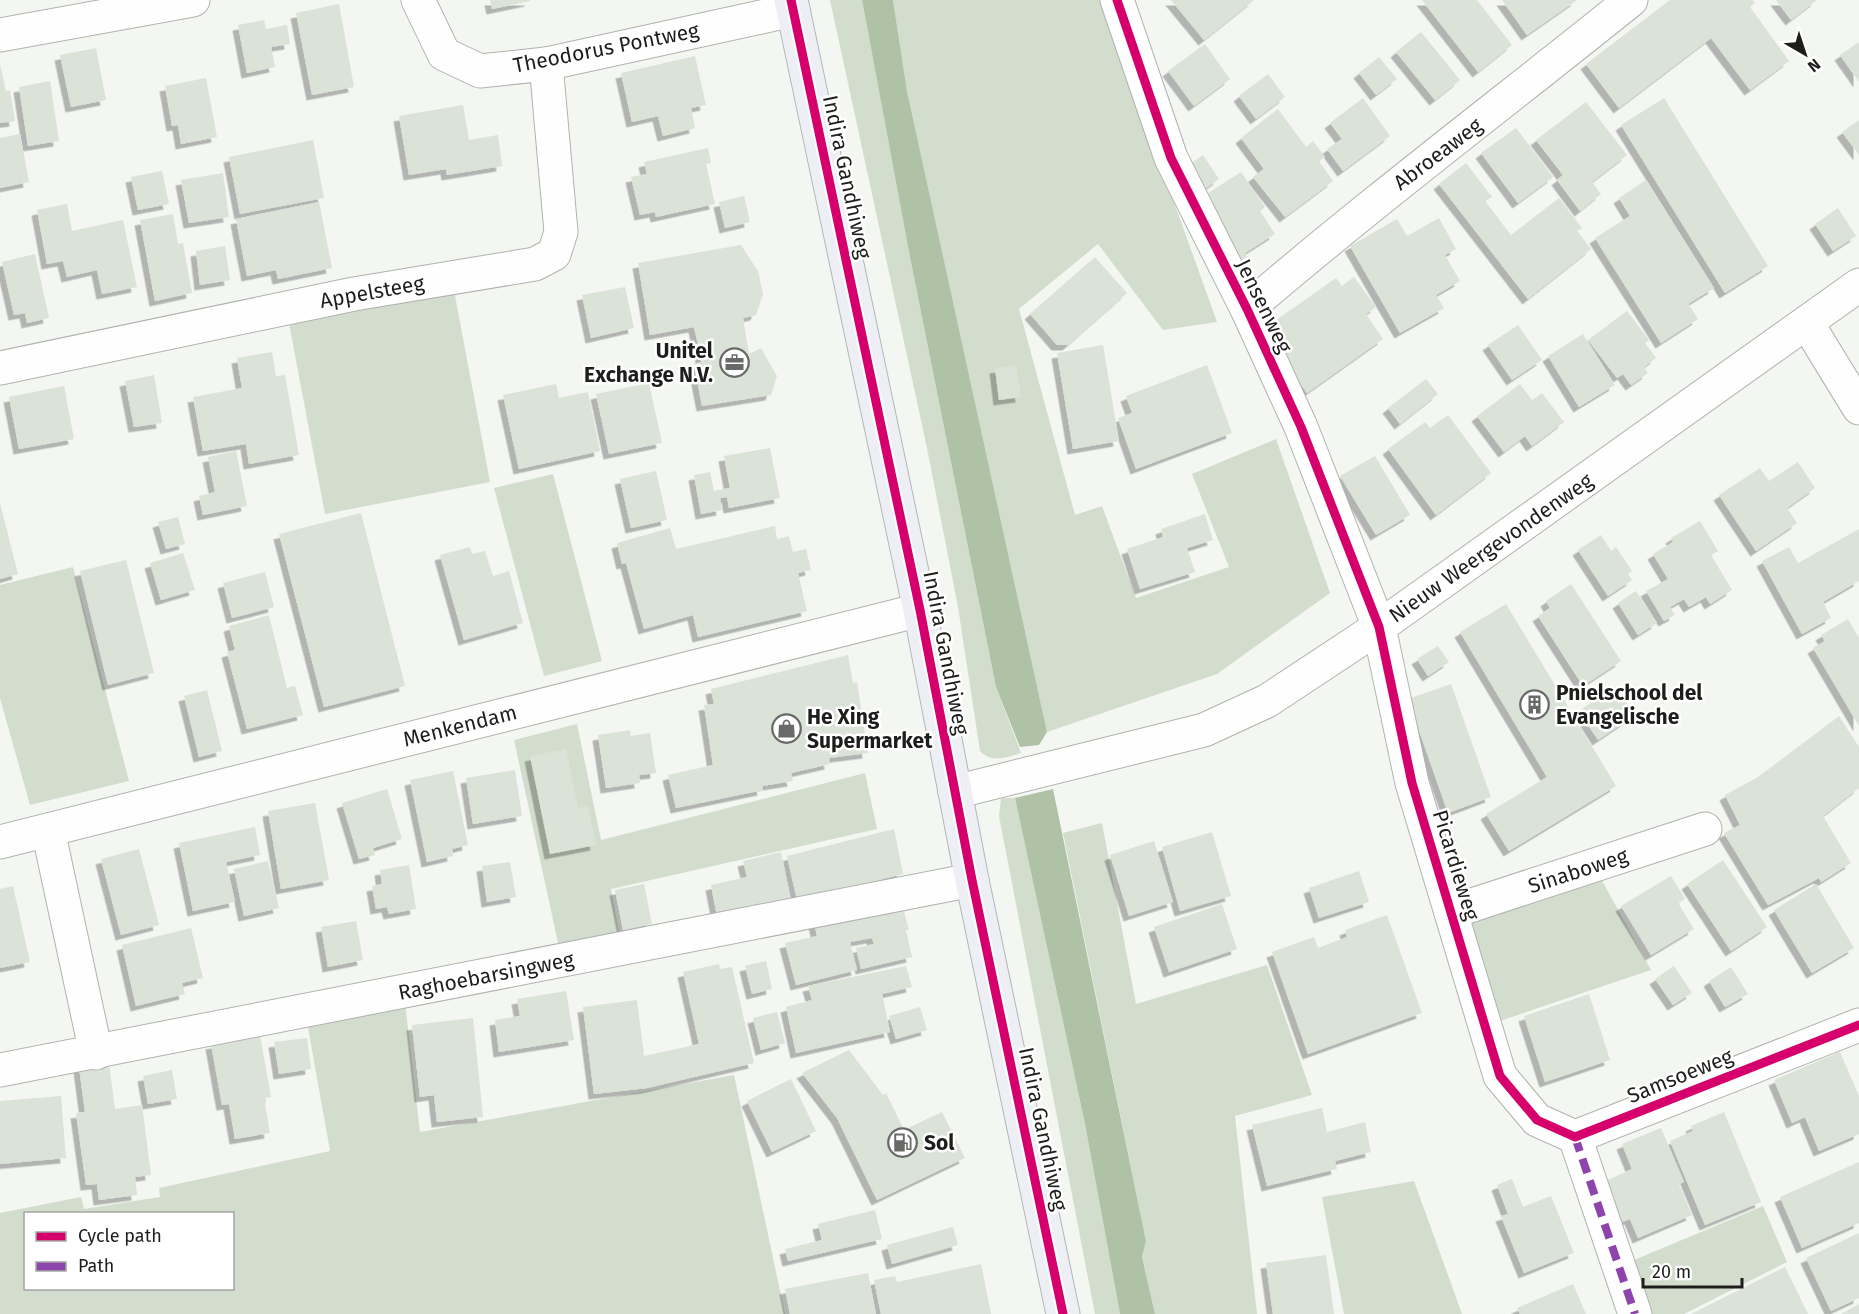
<svg xmlns="http://www.w3.org/2000/svg" width="1859" height="1314" font-family="'Fira Sans',sans-serif">
<defs>
<filter id="shadow"><feDropShadow dx="-5.5" dy="5.5" stdDeviation="0" flood-color="#0004"/></filter>
</defs>
<rect width="100%" height="100%" fill="#f3f6f1"/>
<!-- green -->
<g fill="#d3ddcd" fill-rule="evenodd">
<path d="M830,0h32l47,252 87,435 25,66c-14,4 -29,11 -41,-2l-22,-144 -31,-159z"/>
<path d="M893,0h212l15,52 97,270 -54,8 -65,-86 -79,65 56,206 27,-9 34,92 93,-31 -37,-93 84,-35 54,154 -113,81 -170,58 -140,-641z"/>
<path d="M453,285l37,197 -165,32 -37,-196z"/>
<path d="M553,474l49,187 -58,15 -50,-188z"/>
<path d="M73,567l56,214 -99,24 -30,-107v-113z"/>
<path d="M577,724l24,116 264,-67 12,56 -266,60 9,49 -60,14 -46,-212z"/>
<path d="M1001,798h14l70,326 35,190h-25l-96,-498z"/>
<path d="M1102,823l34,181 131,-39 45,130 -77,21 22,198h-102l-13,-57 4,-16 -83,-408z"/>
<path d="M1599,875l52,95 -172,58 -28,-99z"/>
<path d="M405,1002l15,130 314,-57 51,239h-785v-101l81,-16 3,12 76,-12 -1,-9 171,-37 -23,-129zM26,1214h206v74h-206z"/>
<path d="M1414,1181l48,133h-118l-22,-117z"/>
<path d="M1763,1206l24,56 -103,52h-50l-19,-46z"/>
</g>
<!-- water -->
<g fill="#afc2a6">
<path d="M862,0h31l14,91 140,641 -8,13 -19,2 -24,-60 -87,-435z"/>
<path d="M1053,789l93,452 -4,16 13,57h-35l-35,-190 -70,-326z"/>
</g>
<!-- building -->
<g fill="#dbe2d8" filter="url(#shadow)">
<path d="M490,0h40v1l-38,8z"/>
<path d="M1171,0h83l-50,40z"/>
<path d="M1422,0h55l35,45 -34,27z"/>
<path d="M1502,0h75l-50,35z"/>
<path d="M1670,0h83l2,3 -5,4 39,54 -39,29 -39,-52 -92,70 -33,-44z"/>
<path d="M1776,0h41l-26,20z"/>
<path d="M339,4l15,83 -42,8 -16,-82z"/>
<path d="M264,20l2,9 21,-4 3,19 -19,3 4,20 -28,6 -9,-48z"/>
<path d="M1421,32l39,48 -25,20 -39,-48z"/>
<path d="M1859,42v40l-19,-27z"/>
<path d="M1205,44l25,35 -36,27 -26,-35z"/>
<path d="M96,48l10,52 -35,7 -11,-52z"/>
<path d="M695,56l11,49 -15,3 4,20 -32,8 -5,-20 -26,6 -11,-49z"/>
<path d="M1379,57l18,22 -21,16 -17,-22z"/>
<path d="M0,64l6,27 4,-1 5,31 -15,2z"/>
<path d="M1268,74l17,23 -29,22 -17,-23z"/>
<path d="M206,78l11,59 -36,7 -3,-19 -6,1 -7,-40z"/>
<path d="M50,81l9,60 -31,5 -9,-59z"/>
<path d="M1363,98l27,38 -47,35 -16,-22 15,-10 -12,-16z"/>
<path d="M1664,98l104,168 -43,27 -104,-168z"/>
<path d="M1586,102l41,53 -35,27 9,12 -21,17 -23,-31 6,-5 -27,-35z"/>
<path d="M463,105l6,35 29,-5 4,31 -55,9 -1,-6 -37,6 -10,-59z"/>
<path d="M1278,109l28,38 7,-6 12,16 -6,4 14,20 -48,36 -32,-40 11,-8 -23,-31z"/>
<path d="M1859,120v35l-17,-23z"/>
<path d="M1516,128l37,49 -35,26 -37,-50z"/>
<path d="M20,134l9,48 -29,6v-50z"/>
<path d="M313,140l11,58 -84,16 -11,-57z"/>
<path d="M708,148l3,15 -5,1 9,40 -59,13 -1,-5 -15,3 -9,-38 16,-3 -3,-12z"/>
<path d="M1203,155l16,24 -17,12 -16,-24z"/>
<path d="M1466,163l26,34 -7,4 26,34 48,-37 23,30 -5,3 14,18 -63,50 -89,-115z"/>
<path d="M162,171l7,33 -31,6 -7,-33z"/>
<path d="M1241,172l24,35 -5,4 15,23 -30,19 5,9 -13,9 -35,-74z"/>
<path d="M223,173l6,44 -40,6 -8,-43z"/>
<path d="M1646,180l68,108 -26,16 10,15 -37,24 -66,-105 35,-22 -11,-18z"/>
<path d="M744,196l6,26 -25,6 -6,-26z"/>
<path d="M319,202l13,66 -54,11 -2,-9 -29,6 -11,-57z"/>
<path d="M67,204l5,27 51,-11 14,67 -35,7 -5,-24 -30,7 -4,-16 -16,3 -10,-54z"/>
<path d="M1838,208l18,28 -23,15 -18,-27z"/>
<path d="M173,214l5,30 5,-1 9,50 -37,8 -15,-81z"/>
<path d="M1439,218l17,31 -11,6 15,26 -24,14 8,13 -44,25 -50,-87 47,-27 10,17z"/>
<path d="M741,245l17,26 5,23 -7,21 -13,3 6,36 12,-6 16,28 -6,19 -69,11 -8,-42 8,-2 -8,-35 -44,8 -12,-72z"/>
<path d="M225,246l5,34 -30,5 -4,-34z"/>
<path d="M35,254l14,64 -22,5 -2,-10 -11,2 -12,-53z"/>
<path d="M1095,257l32,36 -59,52h-11l-27,-31z"/>
<path d="M1354,277l22,30 -10,7 17,25 -76,54 -45,-63 74,-52 6,8z"/>
<path d="M625,287l9,41 -43,10 -9,-43z"/>
<path d="M1627,311l22,29 -4,3 11,15 -12,9 4,6 -17,12 -8,-11 -6,4 -29,-38z"/>
<path d="M1518,325l24,35 -30,20 -24,-35z"/>
<path d="M1583,334l32,51 -36,22 -31,-51z"/>
<path d="M1103,345l16,96 -46,8 -16,-96z"/>
<path d="M272,352l4,24 9,-1 14,80 -50,9 -3,-20 -43,7 -10,-54 49,-9 -5,-30z"/>
<path d="M1016,365l5,32 -22,3 -4,-32z"/>
<path d="M1207,365l25,68 -96,36 -18,-51 14,-5 -6,-17z"/>
<path d="M154,375l8,48 -28,4 -9,-46z"/>
<path d="M1426,379l12,15 -38,30 -12,-16z"/>
<path d="M649,383l13,60 -53,11 -13,-60z"/>
<path d="M556,384l3,14 29,-6 12,59 -81,18 -16,-74z"/>
<path d="M1520,384l12,16 10,-7 22,29 -32,24 -7,-10 -21,16 -27,-36z"/>
<path d="M64,386l10,53 -55,10 -10,-52z"/>
<path d="M1448,415l43,58 -55,42 -48,-66 37,-27 5,6z"/>
<path d="M770,448l10,50 -51,10 -2,-11 -7,1 2,12 -21,4 -7,-39 16,-3 4,19 16,-3 -6,-32z"/>
<path d="M236,451l11,55 -44,9 -4,-19 16,-4 -7,-35z"/>
<path d="M1375,456l35,59 -34,20 -36,-59z"/>
<path d="M1798,462l17,26 -28,20 10,15 -41,28 -37,-56 41,-27 9,13z"/>
<path d="M656,471l11,49 -36,8 -11,-49z"/>
<path d="M0,503l18,71 -18,5z"/>
<path d="M361,513l44,173 -81,21 -45,-173z"/>
<path d="M1205,514l8,26 -26,8 8,24 -55,17 -13,-40 36,-12 -2,-8z"/>
<path d="M178,517l7,27 -19,5 -8,-27z"/>
<path d="M1700,521l18,30 -7,4 21,35 -22,14 -4,-7 -17,10 -5,-8 -14,8 5,8 -11,6 -18,-30 22,-12 -15,-25 20,-12 -2,-4z"/>
<path d="M775,526l2,13 12,-3 4,16 13,-3 5,21 -13,3 9,38 -109,26 -5,-22 -49,14 -18,-66 -4,1 -5,-21 53,-15 6,21z"/>
<path d="M1859,529v52l-36,21 8,16 -29,16 -40,-73 27,-14 9,16z"/>
<path d="M1601,535l10,16 5,-4 16,24 -4,3 4,6 -24,16 -30,-46z"/>
<path d="M470,547l2,7 13,-3 8,25 16,-5 14,52 -59,17 -24,-85z"/>
<path d="M183,553l12,37 -34,10 -11,-37z"/>
<path d="M126,560l28,113 -46,12 -28,-114z"/>
<path d="M265,572l9,35 -42,11 -9,-35z"/>
<path d="M1571,584l50,77 -38,25 -45,-70 12,-8 -4,-7z"/>
<path d="M1636,591l21,32 -19,12 -20,-32z"/>
<path d="M1506,604l110,182 -107,65 -23,-37 61,-37 -87,-145z"/>
<path d="M269,615l18,73 8,-2 8,29 -56,14 -20,-77 8,-2 -6,-24z"/>
<path d="M1848,619l11,19v88l-46,-78 12,-7 -4,-6z"/>
<path d="M1438,646l11,16 -21,14 -11,-17z"/>
<path d="M848,655l5,28 4,-1 11,71 -39,5 1,6 -39,9 2,8 -31,5 1,4 -87,18 -8,-33 45,-10 -9,-60 10,-1 -3,-15z"/>
<path d="M1451,684l40,113 -43,16 -40,-114z"/>
<path d="M1615,686l20,29 -37,25 -19,-29z"/>
<path d="M207,690l15,61 -23,6 -15,-61z"/>
<path d="M1839,716l20,31v41l-36,28 28,47 -30,19 -2,-4 -51,27 -44,-72 16,-8 -15,-30 33,-18z"/>
<path d="M630,730l1,6 19,-3 6,40 -17,2 1,8 -34,5 -8,-53z"/>
<path d="M566,749l12,59 10,-2 8,39 -46,9 -20,-98z"/>
<path d="M515,770l7,46 -49,8 -7,-46z"/>
<path d="M453,771l15,74 -16,4 1,7 -26,6 -17,-82z"/>
<path d="M387,789l15,50 -29,9 2,7 -16,4 -17,-56z"/>
<path d="M315,803l14,77 -48,9 -13,-78z"/>
<path d="M255,827l5,28 -34,7 9,40 -42,9 -14,-68z"/>
<path d="M894,829l9,45 -106,26 -10,-44z"/>
<path d="M1212,832l19,64 -51,15 -18,-64z"/>
<path d="M1154,841l19,61 -44,14 -19,-61z"/>
<path d="M139,849l20,76 -38,10 -20,-76z"/>
<path d="M781,852l10,48 -74,16 -6,-31 36,-8 -4,-16z"/>
<path d="M1723,860l44,67 -36,24 -44,-67z"/>
<path d="M268,861l11,47 -35,8 -10,-47z"/>
<path d="M510,862l6,35 -29,5 -5,-36z"/>
<path d="M409,865l7,44 -27,5 -2,-7 -11,2 -4,-23 10,-2 -2,-14z"/>
<path d="M1359,871l10,31 -50,16 -10,-30z"/>
<path d="M1671,876l14,23 -7,4 16,26 -43,26 -30,-49z"/>
<path d="M644,884l8,40 -29,6 -8,-40z"/>
<path d="M1816,884l38,64 -42,25 -38,-63z"/>
<path d="M13,886l17,76 -30,6v-79z"/>
<path d="M902,904l7,26h-3l6,27 -51,12 -5,-21 18,-4 -2,-6 -22,4 7,28 -61,15 -11,-42 32,-7 -3,-14z"/>
<path d="M1222,904l15,45 -68,23 -15,-45z"/>
<path d="M1387,915l35,98 -114,41 -36,-102 42,-15 4,11 29,-11 -2,-7z"/>
<path d="M356,921l7,39 -35,7 -7,-40z"/>
<path d="M191,928l12,50 -21,5 3,11 -49,12 -14,-61z"/>
<path d="M766,961l6,28 -20,5 -7,-28z"/>
<path d="M719,964l1,5 12,-2 22,96 -107,25 -53,6 -11,-87 54,-7 7,56 55,-12 -16,-72z"/>
<path d="M906,966l6,21 -30,7 8,38 -94,21 -10,-46 26,-7 -4,-14z"/>
<path d="M1674,966l18,27 -19,12 -18,-26z"/>
<path d="M1731,967l17,27 -23,13 -16,-26z"/>
<path d="M566,991l8,49 -75,12 -4,-32 25,-4 -3,-17z"/>
<path d="M1589,994l21,66 -65,22 -21,-66z"/>
<path d="M920,1007l7,23 -31,9 -7,-23z"/>
<path d="M777,1012l8,31 -24,7 -8,-32z"/>
<path d="M473,1018l10,99 -46,5 -3,-27 -14,2 -8,-72z"/>
<path d="M260,1035l11,62 -7,1 6,35 -35,6 -6,-35 -7,1 -11,-61z"/>
<path d="M307,1038l4,31 -32,5 -5,-32z"/>
<path d="M849,1050l34,45 3,-2 18,37 38,-18 23,46 -88,42 -40,-82 -35,-45z"/>
<path d="M1840,1052l19,44v38l-40,17 -14,-34 -13,6 -18,-43z"/>
<path d="M109,1063l6,46 27,-4 9,70 -16,2 2,18 -38,5 -2,-16 -11,1 -10,-72 9,-1 -6,-45z"/>
<path d="M172,1070l5,29 -29,5 -5,-28z"/>
<path d="M791,1079l25,52 -44,21 -25,-51z"/>
<path d="M61,1096l5,62 -66,6v-63z"/>
<path d="M1322,1108l5,24 38,-10 6,30 -36,9 2,8 -70,17 -15,-61z"/>
<path d="M1724,1112l37,90 -56,23 -35,-84 23,-10 -2,-5z"/>
<path d="M1661,1128l23,54 -5,2 13,31 -54,23 -8,-19 -8,3 -16,-41 26,-12 -10,-25z"/>
<path d="M1859,1162v61l-57,25 -22,-51z"/>
<path d="M1512,1179l11,28 28,-11 23,57 -50,20 -23,-57 7,-2 -11,-29z"/>
<path d="M875,1210l7,29 -94,22 -3,-12 37,-9 -4,-16z"/>
<path d="M953,1227l5,18 -66,19 -5,-19z"/>
<path d="M1859,1233v65l-28,13 -25,-53z"/>
<path d="M1326,1255l8,59h-61l-7,-51z"/>
<path d="M981,1264l10,50h-110l-7,-34 21,-4 2,6z"/>
<path d="M1785,1267l23,47h-117z"/>
<path d="M868,1273l8,41h-86l-5,-25z"/>
<path d="M1573,1284l13,30h-66l-3,-6z"/>
<path d="M1859,1304v10h-18z"/>
</g>
<g fill="none" stroke-linecap="round" stroke-linejoin="round">
<defs>
<g id="minor">
<path d="M418,0l26,54 36,17 66,-7 247,-54"/>
<path d="M1117,0l54,158 76,151 54,118 78,200 33,156 88,293 37,44 38,17 284,-112"/>
<path d="M0,35l193,-35"/>
<path d="M1247,309c125,-107 256,-206 384,-309"/>
<path d="M1807,323l52,85"/>
<path d="M0,368l354,-74 181,-30 19,-10 7,-22 -15,-168"/>
<path d="M955,792l249,-62 63,-29 112,-74 480,-342"/>
<path d="M48,830l48,223"/>
<path d="M0,842l920,-232"/>
<path d="M1451,912l254,-83"/>
<path d="M0,1070l972,-190"/>
<path d="M1575,1137l60,177"/>
</g>
<path id="major" d="M791,0l129,610 52,270 91,434"/>
</defs>
<!-- minor casing -->
<use href="#minor" stroke="#b0b3af" stroke-width="35"/>
<!-- major casing -->
<use href="#major" stroke="#b3b6bd" stroke-width="35"/>
<!-- minor -->
<use href="#minor" stroke="#fdfefd" stroke-width="33"/>
<!-- major -->
<use href="#major" stroke="#eeeff4" stroke-width="33"/>
<!-- quiet -->
<path stroke="#8e44ad" stroke-width="8" stroke-dasharray="15 8" stroke-linecap="butt" d="M1575,1137l60,177"/>
<defs>
<g id="cycleway">
<path d="M791,0l129,610 52,270 91,434"/>
<path d="M1117,0l54,158 76,151 54,118 78,200 33,156 88,293 37,44 38,17 284,-112"/>
</g>
</defs>
<!-- cycleway casing -->
<use href="#cycleway" stroke="#fff" stroke-width="13"/>
<!-- cycleway -->
<use href="#cycleway" stroke="#d6006c" stroke-width="9"/>
</g>
<!-- icons -->
<defs>
<symbol id="office-ring" viewBox="-11 -11 22 22"><circle r="9.5" fill="#fff" stroke="#686a67" stroke-width="1.5"/><path d="M-6-3h4V-5.5h4V-3h4V5H-6ZM-1-4.5V-3h2v-1.5ZM-6 0V1H6V0Z" fill="#686a67"/></symbol>
<symbol id="building-ring" viewBox="-11 -11 22 22"><circle r="9.5" fill="#fff" stroke="#686a67" stroke-width="1.5"/><path d="M-4-6H4V6H1V3H-1V6H-4ZM-2.5-4.3h1.7v1.8h-1.7ZM.8-4.3h1.7v1.8H.8ZM-2.5-1h1.7V.8h-1.7ZM.8-1h1.7V.8H.8Z" fill="#686a67"/></symbol>
<symbol id="shop-ring" viewBox="-11 -11 22 22"><circle r="9.5" fill="#fff" stroke="#686a67" stroke-width="1.5"/><path d="M-5-2.5h2.3a2.7 3.5 0 0 1 5.4 0H5L5.5 6h-11ZM-1.5-2.5h3a1.5 2.3 0 0 0-3 0Z" fill="#686a67"/></symbol>
<symbol id="fuel-ring" viewBox="-11 -11 22 22"><circle r="9.5" fill="#fff" stroke="#686a67" stroke-width="1.5"/><path d="M-5.5-6h7V0h2V4h1.3V-2.5L3-4.5l.8-.8L6-3V5H2.5V1h-1V6h-7ZM-4.2-4.7v3.2H.2V-4.7Z" fill="#686a67"/></symbol>
</defs>
<g fill-rule="evenodd">
<use href="#office-ring" x="718" y="346" width="33" height="33"/>
<use href="#building-ring" x="1518" y="688" width="33" height="33"/>
<use href="#shop-ring" x="770" y="712" width="33" height="33"/>
<use href="#fuel-ring" x="886" y="1126" width="33" height="33"/>
</g>
<g text-anchor="middle" dominant-baseline="central" stroke-width="5" stroke-linejoin="round" paint-order="stroke">
<!-- street labels -->
<g font-size="21" fill="#1d1e1c" stroke="#fff">
<text transform="translate(606 48) rotate(-11)">Theodorus Pontweg</text>
<text transform="translate(1438 154) rotate(-37)">Abroeaweg</text>
<text transform="translate(847 177) rotate(78)">Indira Gandhiweg</text>
<text transform="translate(372 292) rotate(-10)">Appelsteeg</text>
<text transform="translate(1264 306) rotate(64)">Jensenweg</text>
<text transform="translate(1491 548) rotate(-35)">Nieuw Weergevondenweg</text>
<text transform="translate(946 653) rotate(79)">Indira Gandhiweg</text>
<text transform="translate(460 726) rotate(-14)">Menkendam</text>
<text transform="translate(1456 865) rotate(73)">Picardieweg</text>
<text transform="translate(1578 871) rotate(-18)">Sinaboweg</text>
<text transform="translate(486 976) rotate(-11)">Raghoebarsingweg</text>
<text transform="translate(1680 1076) rotate(-22)">Samsoeweg</text>
<text transform="translate(1043 1129) rotate(78)">Indira Gandhiweg</text>
</g>
<!-- poi labels -->
<g font-size="21" font-weight="bold" fill="#1d1e1c" stroke="#fff" text-anchor="start">
<text x="713" y="351" text-anchor="end">Unitel<tspan x="713" dy="24">Exchange N.V.</tspan></text>
<text x="1556" y="693">Pnielschool del<tspan x="1556" dy="24">Evangelische</tspan></text>
<text x="807" y="717">He Xing<tspan x="807" dy="24">Supermarket</tspan></text>
<text x="924" y="1143">Sol</text>
</g>
</g>
<!-- legend -->
<rect x="24" y="1212" width="210" height="78" fill="#ffffff" stroke="#a5a5a4" stroke-width="1.5"/>
<rect x="36" y="1232" width="30" height="9" fill="#d6006c" stroke="#a5a5a4" stroke-width="1.5"/>
<text x="78" y="1242" font-size="18" fill="#1d1e1c">Cycle path</text>
<rect x="36" y="1262" width="30" height="9" fill="#8e44ad" stroke="#a5a5a4" stroke-width="1.5"/>
<text x="78" y="1272" font-size="18" fill="#1d1e1c">Path</text>
<!-- north arrow -->
<g transform="translate(1805 54) rotate(141)" stroke="#ffffff" stroke-width="4.5" paint-order="stroke">
<path d="M0-4.5L10 22L0 15L-10 22Z" fill="#1d1e1c"/>
<text y="-9" font-size="16" font-weight="bold" text-anchor="middle" fill="#1d1e1c">N</text>
</g>
<!-- scale -->
<path d="M1643 1278v9h99v-9" fill="none" stroke="#1d1e1c" stroke-width="3"/>
<text x="1652" y="1278" font-size="18" fill="#1d1e1c" stroke="#ffffff" stroke-width="4.5" paint-order="stroke">20 m</text>
</svg>
